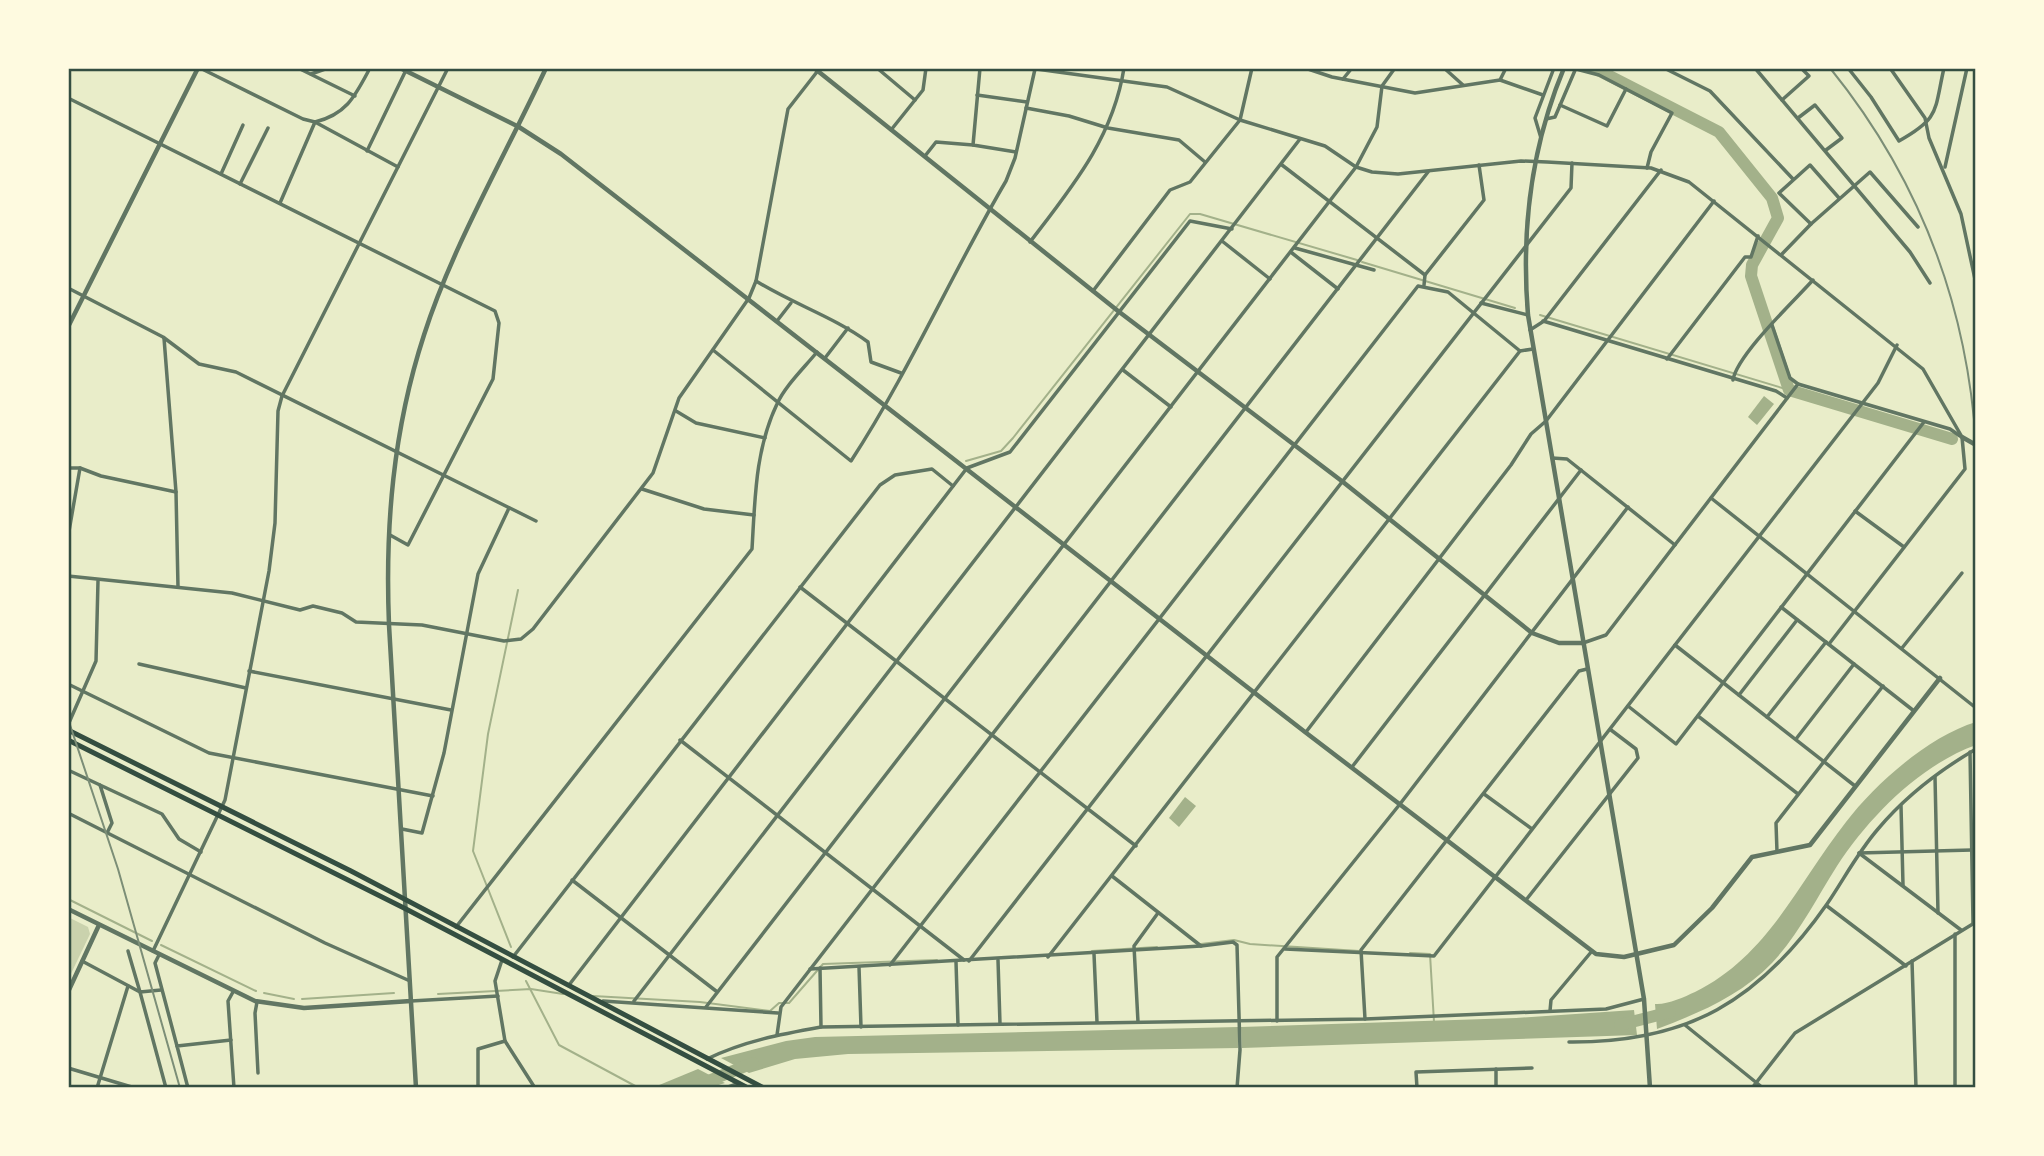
<svg xmlns="http://www.w3.org/2000/svg" width="2044" height="1156" font-family="'Source Sans 3',sans-serif">
<rect width="100%" height="100%" fill="#e9edc9"/>
<!-- green -->
<path fill="#cad2ad" d="M68,917l20,10 2,7 -22,46z"/>
<!-- water -->
<g fill="#a3b18a">
<path d="M1764,396l10,8 -17,21 -9,-8z"/>
<path d="M1976,722v23c-56,20 -107,72 -139,121 -21,33 -38,68 -65,97 -32,33 -73,50 -115,66l-2,-25c12,1 29,-7 40,-12 73,-36 103,-109 151,-170 29,-38 83,-86 130,-100z"/>
<path d="M1185,797l11,9 -17,21 -10,-9z"/>
<path d="M1634,1010l3,25 -395,13 -1,-21 275,-9z"/>
<path d="M1238,1027v21l-390,6 -53,5 -46,14 -28,-15 65,-17 29,-4z"/>
<path d="M698,1069l27,14 -16,5h-57z"/>
</g>
<g fill="none" stroke-linecap="round" stroke-linejoin="round">
<!-- stream -->
<g stroke="#a3b18a" stroke-width="2">
<path d="M1362,262l153,46"/>
<path d="M1540,315l249,75"/>
<path d="M966,461l35,-10 12,-13 177,-224h10l157,46"/>
<path d="M68,899l84,42"/>
<path d="M1201,944l33,-4 16,4 109,7"/>
<path d="M161,945l95,46"/>
<path d="M511,947l-38,-96 15,-117 30,-144"/>
<path d="M1092,951l65,-4"/>
<path d="M1410,953l20,1 4,68"/>
<path d="M526,981l33,64 80,43"/>
<path d="M264,993l30,6"/>
<path d="M438,994l93,-5 32,5"/>
<path d="M593,996l107,6 70,9 9,-8h10l34,-39 114,-4"/>
<path d="M302,999l92,-6"/>
</g>
<!-- river -->
<g stroke="#a3b18a" stroke-width="12">
<path d="M1594,68l125,64 53,66 6,20 -26,47 -1,11 38,114 163,49"/>
<path d="M1620,1025l50,-13"/>
<path d="M691,1088l62,-25"/>
</g>
<!-- minor -->
<g stroke="#617663" stroke-width="3.5">
<path d="M200,68l103,51 12,3 83,45"/>
<path d="M298,68l57,28"/>
<path d="M877,68l38,32"/>
<path d="M980,68l-7,77 43,7"/>
<path d="M1029,68l138,19 73,33 85,26 31,21 16,5 26,2 123,-13 26,1 104,6 38,14 234,187 39,68 3,32 -136,175"/>
<path d="M1305,68l27,9 83,16 85,-13 6,-12"/>
<path d="M1444,68l19,17"/>
<path d="M1664,68l46,23 83,88"/>
<path d="M1755,68l155,184 20,31"/>
<path d="M1848,68l23,29 28,44c41,-23 35,-29 45,-73"/>
<path d="M1890,68l35,50 4,20 32,76 15,70"/>
<path d="M1576,69l23,6 73,38 -21,39 -4,16"/>
<path d="M311,74l17,-6"/>
<path d="M1343,79l9,-11"/>
<path d="M1500,80l43,15"/>
<path d="M977,95l50,7"/>
<path d="M68,98l427,213 4,12 -6,56 -85,166 -18,-10"/>
<path d="M1782,100l27,-24 -8,-8"/>
<path d="M1560,105l47,21 19,-37"/>
<path d="M1026,108l43,8 39,12 71,12 26,22"/>
<path d="M1798,118l17,-13 27,33 -16,12"/>
<path d="M1546,119l9,-2 21,-49"/>
<path d="M891,130l32,-40 3,-22"/>
<path d="M1541,138l-6,-20 19,-50"/>
<path d="M367,151l40,-83"/>
<path d="M925,156l11,-14 37,3"/>
<path d="M1282,165l143,110 -1,10"/>
<path d="M1945,167l22,-99"/>
<path d="M221,174l22,-49"/>
<path d="M240,184l28,-56"/>
<path d="M280,203l35,-81c32,-8 40,-26 55,-54"/>
<path d="M1811,224l-32,-31 31,-28 29,33"/>
<path d="M1222,241l48,38"/>
<path d="M1030,242c42,-55 83,-104 94,-174"/>
<path d="M1295,248l79,22"/>
<path d="M1292,253l46,36"/>
<path d="M1782,254l29,-30 59,-52 48,55"/>
<path d="M1425,275l59,-75 -5,-35"/>
<path d="M756,281c37,23 78,36 112,61l3,20 30,11"/>
<path d="M68,288l95,49 36,27 37,8 300,149"/>
<path d="M1093,291l77,-101 20,-8 50,-62 12,-52"/>
<path d="M1481,303l47,12"/>
<path d="M777,321l14,-18"/>
<path d="M1543,321l233,70 11,7"/>
<path d="M1772,325l18,53 8,6 152,45 10,7"/>
<path d="M1530,330l14,-9 117,-151"/>
<path d="M164,338l12,154 2,95"/>
<path d="M713,350l138,111c58,-89 101,-188 155,-280l9,-23 20,-89"/>
<path d="M825,358l23,-30"/>
<path d="M1667,359l78,-102h6l7,-21"/>
<path d="M1123,370l48,37"/>
<path d="M1733,380c4,-25 61,-79 80,-100"/>
<path d="M676,411l20,12 69,15"/>
<path d="M1552,458l15,1 108,86"/>
<path d="M68,468h12l21,8 75,16"/>
<path d="M642,489l62,20 50,6"/>
<path d="M1711,498l265,210"/>
<path d="M1855,511l49,36"/>
<path d="M68,537l12,-69"/>
<path d="M68,576l164,17 68,17 13,-4 29,7 14,9 66,3 82,16 17,-2 12,-10 120,-156 26,-75 70,-100 7,-17 32,-172 32,-41"/>
<path d="M800,587l336,259"/>
<path d="M1781,607l133,104"/>
<path d="M1583,643l23,-8 192,-251"/>
<path d="M1675,645l180,141"/>
<path d="M1902,648l60,-75"/>
<path d="M139,664l107,24"/>
<path d="M249,671l202,39"/>
<path d="M68,684l141,69 224,43"/>
<path d="M1739,695l58,-75"/>
<path d="M1628,706l48,38 248,-322"/>
<path d="M1698,716l100,78"/>
<path d="M1767,717l59,-75"/>
<path d="M68,725l28,-64 2,-80"/>
<path d="M1306,732l205,-267 20,-31 15,-13 168,-220"/>
<path d="M1796,739l58,-75"/>
<path d="M680,740l284,220"/>
<path d="M1970,752l3,171"/>
<path d="M1352,767l229,-297"/>
<path d="M68,770l32,15"/>
<path d="M1935,777l3,136"/>
<path d="M1484,794l48,35"/>
<path d="M1901,806l2,79"/>
<path d="M68,813l257,130 85,38"/>
<path d="M402,829l20,4 22,-80 34,-179 31,-66"/>
<path d="M108,831l4,-8 -12,-38 62,29 17,25 22,13"/>
<path d="M1777,852l-1,-29 107,-137"/>
<path d="M1859,853l102,77"/>
<path d="M1859,853l113,-3"/>
<path d="M1112,876l89,70 32,-4 4,3 3,105 -3,38"/>
<path d="M572,880l144,111"/>
<path d="M1526,900l112,-142 -2,-9 -25,-19"/>
<path d="M1827,906l79,60"/>
<path d="M456,927l296,-378c3,-49 3,-99 25,-145 8,-18 27,-36 40,-52"/>
<path d="M1955,934v154"/>
<path d="M1285,949l149,7 444,-573 19,-38"/>
<path d="M128,951l12,41 21,-2"/>
<path d="M153,951l72,-151 44,-229 6,-48 3,-112 4,-15 166,-328"/>
<path d="M1094,954l3,68"/>
<path d="M159,955l-4,8 22,83"/>
<path d="M513,957l367,-472 15,-10 37,-6 21,17"/>
<path d="M1048,957l472,-606 13,-2"/>
<path d="M502,960l-7,21 10,60 30,47"/>
<path d="M998,960l2,64"/>
<path d="M82,961l58,31 26,96"/>
<path d="M969,961l602,-773 1,-25"/>
<path d="M1912,961l4,127"/>
<path d="M956,962l2,63"/>
<path d="M890,965l528,-679 30,6 72,59"/>
<path d="M859,967l2,60"/>
<path d="M820,968l1,59"/>
<path d="M810,969l391,-23"/>
<path d="M569,985l398,-517 43,-16 180,-231 42,8"/>
<path d="M233,992l-5,9 6,87"/>
<path d="M411,1001l87,-5"/>
<path d="M603,1001l175,12"/>
<path d="M634,1001l666,-862"/>
<path d="M257,1002l-2,11 3,60"/>
<path d="M706,1007l650,-840 21,-40 5,-41 13,-18"/>
<path d="M1550,1011l1,-11 41,-49"/>
<path d="M1365,1019l-4,-69 218,-279 8,-2"/>
<path d="M1277,1021v-64l123,-153 228,-297"/>
<path d="M1138,1022l-4,-76 24,-33"/>
<path d="M1685,1025l78,63"/>
<path d="M777,1035l4,-28 647,-835"/>
<path d="M1569,1042c119,1 190,-41 258,-138 17,-25 31,-52 51,-75 26,-31 62,-59 98,-80"/>
<path d="M707,1059c37,-18 75,-25 114,-32l544,-8 241,-10 38,-10"/>
<path d="M68,1068l67,20"/>
<path d="M1496,1069v19"/>
<path d="M97,1088l31,-102"/>
<path d="M188,1088l-11,-42 54,-6"/>
<path d="M478,1088v-39l27,-8"/>
<path d="M725,1088l12,-4"/>
<path d="M1417,1088l-1,-16 116,-4"/>
<path d="M1752,1088l43,-55 181,-111"/>
</g>
<!-- tertiary -->
<g stroke="#617663" stroke-width="4.5">
<path d="M400,68l119,59 42,27 744,578 291,222 28,3 50,-12 38,-37 40,-51 58,-12 130,-167"/>
<path d="M814,68l304,243 225,171 189,151 27,10h24"/>
<path d="M1564,68c-33,79 -43,162 -36,247l116,684 6,89"/>
<path d="M68,327l130,-259"/>
<path d="M1962,437l14,8"/>
<path d="M68,909l187,92 49,7 107,-7"/>
<path d="M68,992l31,-67"/>
<path d="M416,1088l-27,-463c-4,-99 4,-195 35,-290 28,-88 82,-181 122,-267"/>
</g>
<!-- trunk -->
<g stroke="#344e41" stroke-width="5">
<path d="M68,730l283,141 413,217"/>
<path d="M68,740l338,169 342,179"/>
</g>
<!-- rail -->
<g stroke="#7c8e77" stroke-width="2">
<path d="M1830,68c89,110 137,236 146,376"/>
<path d="M68,719l50,150 62,219"/>
</g>
</g>
<!-- border -->
<rect width="2044" height="1156" fill="none" stroke="#fefae0" stroke-width="140"/>
<rect x="70" y="70" width="1904" height="1016" fill="none" stroke="#344e41" stroke-width="2.5"/>
</svg>
